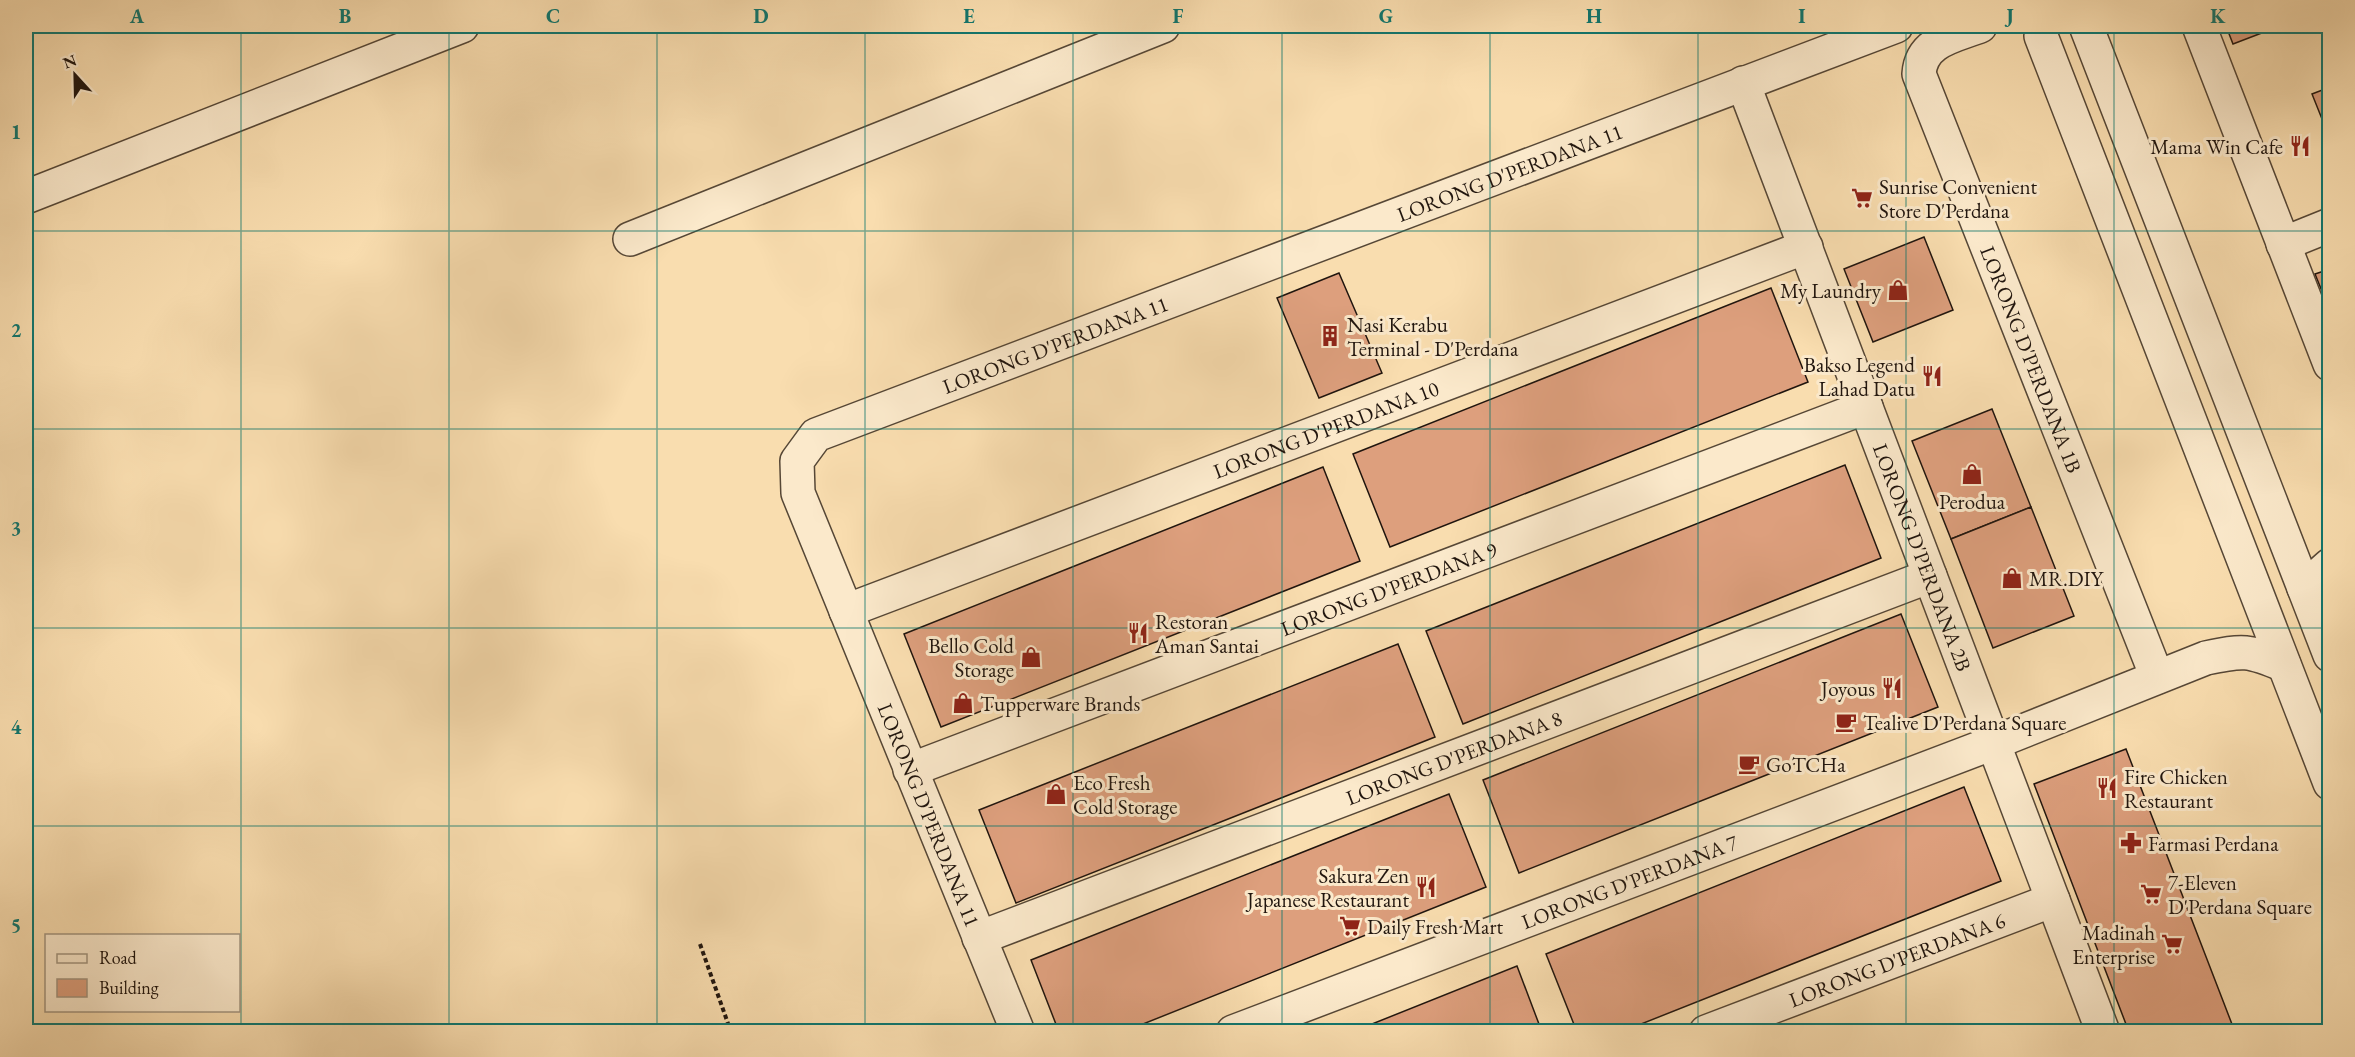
<svg xmlns="http://www.w3.org/2000/svg" width="2355" height="1057" font-family="'EB Garamond',serif">
<rect width="100%" height="100%" fill="#f9ddaf"/>
<filter id="stains"><feTurbulence type="fractalNoise" baseFrequency=".00333" numOctaves="4"/><feColorMatrix values="0 0 0 0 .2 0 0 0 0 .09 0 0 0 0 .02 0 0 0 .5 -.17"/></filter>
<radialGradient id="worn" r=".72"><stop offset=".6" stop-color="#630" stop-opacity="0"/><stop offset="1" stop-color="#630" stop-opacity=".3"/></radialGradient>
<!-- building -->
<g fill="#dd9f7d" stroke="#20150e" stroke-width="1.5">
<path d="M2226,26h54l-47,18z"/>
<path d="M2330,87v52l-18,-45z"/>
<path d="M1924,237l29,73 -80,32 -29,-73z"/>
<path d="M2330,269v42l-15,-37z"/>
<path d="M1339,273l43,100 -63,25 -42,-100z"/>
<path d="M1771,288l37,94 -418,165 -37,-93z"/>
<path d="M1992,409l39,98 -80,32 -39,-98z"/>
<path d="M1845,465l36,93 -418,166 -37,-93z"/>
<path d="M1323,467l37,94 -419,166 -37,-93z"/>
<path d="M2031,507l43,109 -81,32 -42,-109z"/>
<path d="M1901,614l37,93 -419,166 -36,-93z"/>
<path d="M1398,644l37,93 -419,166 -37,-93z"/>
<path d="M2126,749l109,283h-106l-95,-248z"/>
<path d="M1964,787l37,94 -380,151h-44l-31,-78z"/>
<path d="M1449,794l37,93 -363,145h-64l-28,-72z"/>
<path d="M1517,966l25,66h-190z"/>
</g>
<g fill="none" stroke-linecap="round" stroke-linejoin="round">
<defs>
<g id="minor">
<path id="s1" d="M1980,26c-26,10 -59,15 -61,48l238,603"/>
<path d="M2199,26l131,338"/>
<path id="s2" d="M1743,83l360,949"/>
<path d="M630,239l533,-213"/>
<path d="M2283,244l47,-19"/>
<path d="M2304,588l26,-23"/>
<path id="s3" d="M846,611l960,-364"/>
<path id="s4" d="M910,770l956,-363"/>
<path id="s5" d="M979,938l951,-362"/>
<path id="s6" d="M1018,1032l-220,-539 -1,-32 19,-26 1080,-409"/>
<path id="s7" d="M1233,1032l760,-289 213,-85c38,-8 42,-8 78,7"/>
<path id="s8" d="M1706,1032l347,-132"/>
</g>
<g id="tertiary">
<path d="M2086,26l244,629"/>
<path d="M2041,36l289,747"/>
<path d="M26,197l436,-171"/>
</g>
</defs>
<!-- minor casing -->
<use href="#minor" stroke="#564736" stroke-width="36"/>
<!-- tertiary casing -->
<use href="#tertiary" stroke="#564736" stroke-width="36"/>
<!-- path -->
<path stroke="#20150e" stroke-width="4" stroke-dasharray="4.5 3" stroke-linecap="butt" d="M700,944l31,88"/>
<!-- minor -->
<use href="#minor" stroke="#fbe9cb" stroke-width="33"/>
<!-- tertiary -->
<use href="#tertiary" stroke="#fbe9cb" stroke-width="33"/>
</g>
<!-- grid -->
<path fill="none" stroke="#0f766e" stroke-width="1.5" stroke-opacity="0.55" d="M241,26v1006M449,26v1006M657,26v1006M865,26v1006M1073,26v1006M1282,26v1006M1490,26v1006M1698,26v1006M1906,26v1006M2114,26v1006M26,231h2304M26,429h2304M26,628h2304M26,826h2304"/>
<!-- icons -->
<defs>
<symbol id="restaurant-bare" viewBox="-9 -9 18 18"><path d="M-5-6h1v4h1v-4h1v4h1v-4h1v5L-1.5 .5V6h-2V.5L-5-1ZM5-6V6H3V1.5H1.5Q1.5-4 5-6Z" fill="#8f2418" stroke="#fbe9cb" stroke-width="2.5" paint-order="stroke"/></symbol>
<symbol id="supermarket-bare" viewBox="-9 -9 18 18"><path d="M-6-5.5h2.5l.6 2H6L4.5 2H-2.5L-4.4-4H-6ZM-1.5 3.2a1.3 1.3 0 1 0 .1 0ZM3 3.2a1.3 1.3 0 1 0 .1 0Z" fill="#8f2418" stroke="#fbe9cb" stroke-width="2.5" paint-order="stroke"/></symbol>
<symbol id="shop-bare" viewBox="-9 -9 18 18"><path d="M-5-2.5h2.3a2.7 3.5 0 0 1 5.4 0H5L5.5 6h-11ZM-1.5-2.5h3a1.5 2.3 0 0 0-3 0Z" fill="#8f2418" stroke="#fbe9cb" stroke-width="2.5" paint-order="stroke"/></symbol>
<symbol id="building-bare" viewBox="-9 -9 18 18"><path d="M-4-6H4V6H1V3H-1V6H-4ZM-2.5-4.3h1.7v1.8h-1.7ZM.8-4.3h1.7v1.8H.8ZM-2.5-1h1.7V.8h-1.7ZM.8-1h1.7V.8H.8Z" fill="#8f2418" stroke="#fbe9cb" stroke-width="2.5" paint-order="stroke"/></symbol>
<symbol id="cafe-bare" viewBox="-9 -9 18 18"><path d="M-5.5-4.5H6V0H3Q3 3.5 0 3.5H-2.5Q-5.5 3.5-5.5 0ZM3-3.2v2h1.7v-2ZM-6 4.5H4V6H-6Z" fill="#8f2418" stroke="#fbe9cb" stroke-width="2.5" paint-order="stroke"/></symbol>
<symbol id="pharmacy-bare" viewBox="-9 -9 18 18"><path d="M-2-6h4v4h4v4h-4v4h-4v-4h-4v-4h4Z" fill="#8f2418" stroke="#fbe9cb" stroke-width="2.5" paint-order="stroke"/></symbol>
</defs>
<g fill-rule="evenodd">
<use href="#restaurant-bare" x="2285" y="131" width="30" height="30"/>
<use href="#supermarket-bare" x="1847" y="183" width="30" height="30"/>
<use href="#shop-bare" x="1883" y="275" width="30" height="30"/>
<use href="#building-bare" x="1315" y="321" width="30" height="30"/>
<use href="#restaurant-bare" x="1917" y="361" width="30" height="30"/>
<use href="#shop-bare" x="1957" y="459" width="30" height="30"/>
<use href="#shop-bare" x="1997" y="563" width="30" height="30"/>
<use href="#restaurant-bare" x="1123" y="618" width="30" height="30"/>
<use href="#shop-bare" x="1016" y="642" width="30" height="30"/>
<use href="#restaurant-bare" x="1877" y="673" width="30" height="30"/>
<use href="#shop-bare" x="948" y="688" width="30" height="30"/>
<use href="#cafe-bare" x="1831" y="707" width="30" height="30"/>
<use href="#cafe-bare" x="1734" y="749" width="30" height="30"/>
<use href="#restaurant-bare" x="2092" y="773" width="30" height="30"/>
<use href="#shop-bare" x="1041" y="779" width="30" height="30"/>
<use href="#pharmacy-bare" x="2116" y="828" width="30" height="30"/>
<use href="#restaurant-bare" x="1411" y="872" width="30" height="30"/>
<use href="#supermarket-bare" x="2136" y="879" width="30" height="30"/>
<use href="#supermarket-bare" x="1335" y="911" width="30" height="30"/>
<use href="#supermarket-bare" x="2157" y="929" width="30" height="30"/>
</g>
<g text-anchor="middle" dominant-baseline="central" stroke-width="6" stroke-linejoin="round" paint-order="stroke">
<!-- poi labels -->
<g font-size="21" fill="#20150e" stroke="#fbe9cb" text-anchor="start">
<text x="2283" y="146" text-anchor="end">Mama Win Cafe</text>
<text x="1879" y="186">Sunrise Convenient<tspan x="1879" dy="24">Store D'Perdana</tspan></text>
<text x="1881" y="290" text-anchor="end">My Laundry</text>
<text x="1347" y="324">Nasi Kerabu<tspan x="1347" dy="24">Terminal - D'Perdana</tspan></text>
<text x="1915" y="364" text-anchor="end">Bakso Legend<tspan x="1915" dy="24">Lahad Datu</tspan></text>
<text x="1972" y="501" text-anchor="middle">Perodua</text>
<text x="2029" y="578">MR.DIY</text>
<text x="1155" y="621">Restoran<tspan x="1155" dy="24">Aman Santai</tspan></text>
<text x="1014" y="645" text-anchor="end">Bello Cold<tspan x="1014" dy="24">Storage</tspan></text>
<text x="1875" y="688" text-anchor="end">Joyous</text>
<text x="980" y="703">Tupperware Brands</text>
<text x="1863" y="722">Tealive D'Perdana Square</text>
<text x="1766" y="764">GoTCHa</text>
<text x="2124" y="776">Fire Chicken<tspan x="2124" dy="24">Restaurant</tspan></text>
<text x="1073" y="782">Eco Fresh<tspan x="1073" dy="24">Cold Storage</tspan></text>
<text x="2148" y="843">Farmasi Perdana</text>
<text x="1409" y="875" text-anchor="end">Sakura Zen<tspan x="1409" dy="24">Japanese Restaurant</tspan></text>
<text x="2168" y="882">7-Eleven<tspan x="2168" dy="24">D'Perdana Square</tspan></text>
<text x="1367" y="926">Daily Fresh Mart</text>
<text x="2155" y="932" text-anchor="end">Madinah<tspan x="2155" dy="24">Enterprise</tspan></text>
</g>
<!-- street labels -->
<g font-size="21" fill="#20150e" stroke="#fbe9cb">
<text stroke="none"><textPath href="#s6" startOffset="1388">LORONG D'PERDANA 11</textPath></text>
<text stroke="none"><textPath href="#s6" startOffset="902">LORONG D'PERDANA 11</textPath></text>
<text stroke="none"><textPath href="#s1" startOffset="390">LORONG D'PERDANA 1B</textPath></text>
<text stroke="none"><textPath href="#s3" startOffset="513">LORONG D'PERDANA 10</textPath></text>
<text stroke="none"><textPath href="#s2" startOffset="507">LORONG D'PERDANA 2B</textPath></text>
<text stroke="none"><textPath href="#s4" startOffset="512">LORONG D'PERDANA 9</textPath></text>
<text stroke="none"><textPath href="#s5" startOffset="508">LORONG D'PERDANA 8</textPath></text>
<text transform="translate(929 815) rotate(68)">LORONG D'PERDANA 11</text>
<text stroke="none"><textPath href="#s7" startOffset="424">LORONG D'PERDANA 7</textPath></text>
<text stroke="none"><textPath href="#s8" startOffset="204">LORONG D'PERDANA 6</textPath></text>
</g>
</g>
<!-- margin -->
<rect width="2355" height="1057" fill="none" stroke="#f9ddaf" stroke-width="66"/>
<!-- legend -->
<rect x="45" y="934" width="195" height="78" fill="#fbe9cb" stroke="#a3947f" stroke-width="1.5"/>
<rect x="57" y="954" width="30" height="9" fill="#fbe9cb" stroke="#a3947f" stroke-width="1.5"/>
<text x="99" y="964" font-size="18" fill="#20150e">Road</text>
<rect x="57" y="979" width="30" height="18" fill="#dd9f7d" stroke="#a3947f" stroke-width="1.5"/>
<text x="99" y="994" font-size="18" fill="#20150e">Building</text>
<!-- north arrow -->
<g transform="translate(75 75) rotate(338)" stroke="#fbe9cb" stroke-width="4.5" paint-order="stroke">
<path d="M0-4.5L10 22L0 15L-10 22Z" fill="#20150e"/>
<text y="-9" font-size="16" font-weight="bold" text-anchor="middle" fill="#20150e">N</text>
</g>
<rect x="33" y="33" width="2289" height="991" fill="none" stroke="#0f766e" stroke-width="2"/>
<g font-size="20" text-anchor="middle" font-weight="bold" fill="#0f766e">
<text x="137" y="23">A</text>
<text x="345" y="23">B</text>
<text x="553" y="23">C</text>
<text x="761" y="23">D</text>
<text x="969" y="23">E</text>
<text x="1178" y="23">F</text>
<text x="1386" y="23">G</text>
<text x="1594" y="23">H</text>
<text x="1802" y="23">I</text>
<text x="2010" y="23">J</text>
<text x="2218" y="23">K</text>
<text x="16" y="139">1</text>
<text x="16" y="337">2</text>
<text x="16" y="535">3</text>
<text x="16" y="734">4</text>
<text x="16" y="932">5</text>
</g>
<rect width="100%" height="100%" filter="url(#stains)"/>
<rect width="100%" height="100%" fill="url(#worn)"/>
</svg>
